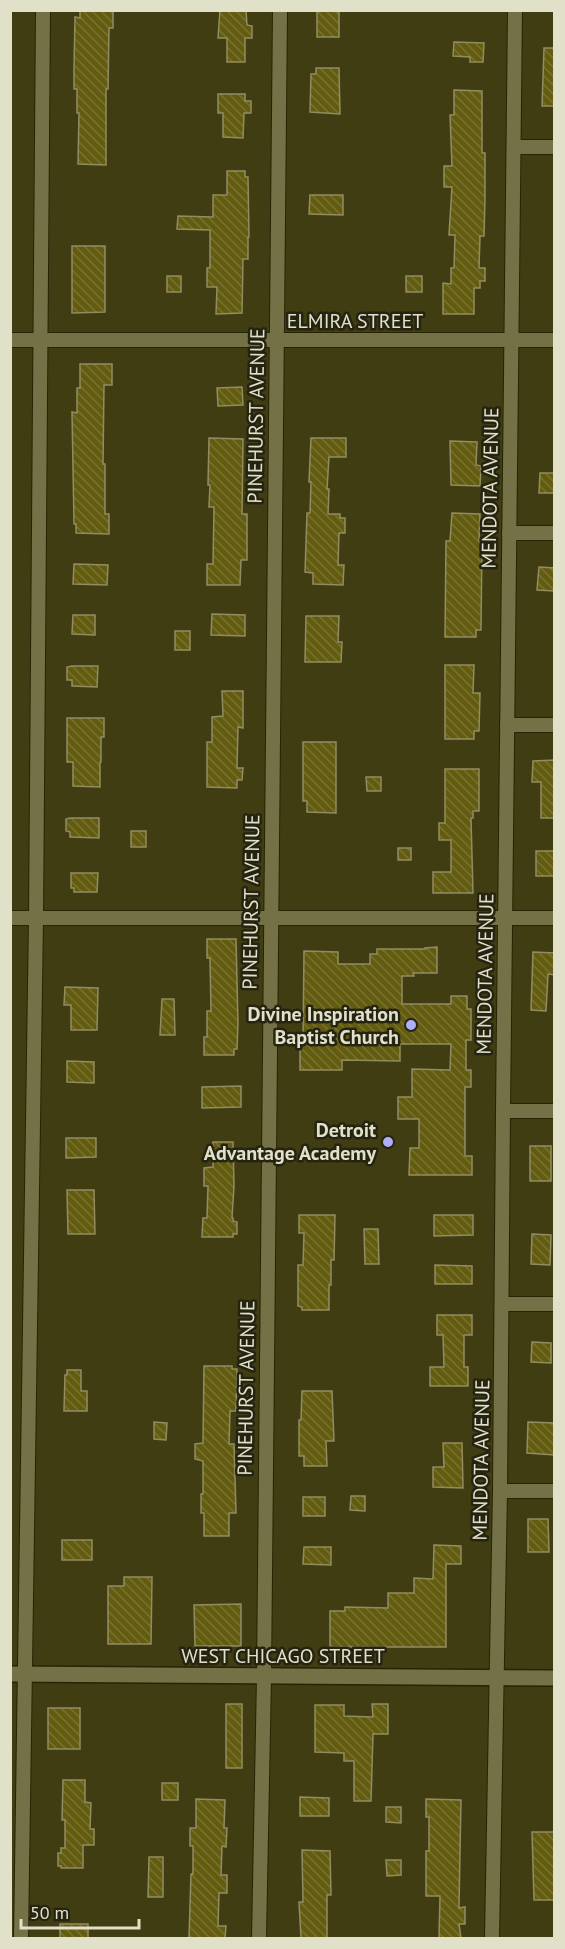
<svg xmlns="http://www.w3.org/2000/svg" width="565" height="1949" font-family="'PT Sans',sans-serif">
<defs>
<pattern id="building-back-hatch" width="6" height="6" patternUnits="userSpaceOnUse" patternTransform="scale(1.5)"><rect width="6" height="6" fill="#625b10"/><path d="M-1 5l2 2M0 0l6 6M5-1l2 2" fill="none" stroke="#787231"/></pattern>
</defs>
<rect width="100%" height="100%" fill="#413d12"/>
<!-- building -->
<g fill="url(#building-back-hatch)" stroke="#918d61" stroke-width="1.5">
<path d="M80,10h33v18h-4l-1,61h-2v76l-28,-1 1,-51h-2v-24h-3v-21l1,-51 5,1z"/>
<path d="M220,10h26l1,15 5,1v12h-7v24h-18v-24h-9z"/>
<rect x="317" y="10" width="22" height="27"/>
<path d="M454,42l30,1 -1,19h-13v-5l-17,-1z"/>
<path d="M544,48h11v58h-13z"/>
<path d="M316,68h23l1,46 -30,-2 1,-38h5z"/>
<path d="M454,90l28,1v62h3v45l-1,38h-4l-1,32h6v13h-5v7h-6v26h-31v-31l8,1v-16h3l1,-33h-6l3,-48h-8v-21h8l-2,-51h4z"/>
<path d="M218,94h27v7h6v12h-7l-1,25 -20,-1v-24h-5z"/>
<path d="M227,171h18v6h3l1,60h-1v22h-5l-1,54 -26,1 1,-27h-10v-19h3v-38l-33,-1 1,-13 35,1v-22h14z"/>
<path d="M310,195h33v20l-34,-1z"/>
<path d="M72,246h33v66l-33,1z"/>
<rect x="167" y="276" width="14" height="16"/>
<rect x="406" y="276" width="16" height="16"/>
<path d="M80,364h32v21h-8l-1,79h2v50h4v20l-33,-1v-9h-2l-2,-112 5,1v-25h3z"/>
<path d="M242,387l1,18 -25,1 -1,-18z"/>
<path d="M209,438l34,1 -1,75h5v46h-6l-1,25h-33v-21h6l1,-57h-5l1,-22h-2z"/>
<path d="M311,438h35v19h-17l-2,32h2l-1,25h12v4h5v15h-6l-1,32h6l-1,20 -30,-1v-11l-8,-1 2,-59h3l1,-31h-2z"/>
<path d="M450,441l27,1 -1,23 5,1 -1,20 -29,-1z"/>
<path d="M540,473h15v20h-16z"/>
<path d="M452,513l28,1 -1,27h3l-1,89h-5v7h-31l1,-96h4z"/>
<path d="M74,564l34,1 -1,20 -34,-1z"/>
<path d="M539,567l16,1v23l-18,-1z"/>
<path d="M212,614l33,1v21l-34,-1z"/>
<path d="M73,615h22v20l-23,-1z"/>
<path d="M306,616h33l-1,26h4l-1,20h-36z"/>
<rect x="175" y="631" width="15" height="19"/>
<path d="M445,665h29l-1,28h7l-1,38h-5v8h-29z"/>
<path d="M72,666h26l-1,21 -25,-1v-6h-5v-13z"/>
<path d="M222,691h21v37l-5,-1 -1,41h6l-1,12h-5v8l-30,-1v-45h5v-25l11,-1z"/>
<path d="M67,718h37v19h-3v25h-1v25l-27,-1v-24h-6z"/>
<path d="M303,742h33v71l-29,-1v-11h-4z"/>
<path d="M555,760v58h-14v-36h-9l1,-21z"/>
<path d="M445,769h34v42h-6v7h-2l2,75h-40v-21h18v-32h-12v-17h6z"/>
<path d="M366,777h15v14h-14z"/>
<path d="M70,818h29v20l-29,-1v-5l-4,-1v-12z"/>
<rect x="131" y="831" width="15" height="16"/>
<rect x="398" y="848" width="13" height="12"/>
<rect x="536" y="851" width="18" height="25"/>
<path d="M71,873h27l-1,19h-23v-4h-3z"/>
<path d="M207,939h29l2,84 -1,26h-3v6h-30v-18h3v-26h4l-1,-53h-3z"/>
<path d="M437,947v26h-24l1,3h-12v28h49v-8h16v13h4v31h-5v30h5v17h-6v69h7v19h-63l1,-27h9v-29h-21v-22h14v-28l38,1 1,-26h-51v17l-58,-1v10h-42v-29h3l1,-90 34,1v12h32v-10h7v-5h48v-1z"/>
<path d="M533,952l22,1v22l-7,-1 -2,37 -15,-1z"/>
<path d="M65,987l33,1 -1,42h-26v-25h-7z"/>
<path d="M162,999h12l1,36h-15z"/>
<path d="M67,1061l27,1v21l-27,-1z"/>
<path d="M241,1086v21l-39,1v-21z"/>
<path d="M66,1138h30v19l-30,1z"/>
<path d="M213,1142h20l1,44 -2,32h1v3l4,1v12h-4v3h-31l1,-19h4l1,-32h-4v-18l9,-1z"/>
<rect x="530" y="1146" width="21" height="35"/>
<path d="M67,1190h27l1,44h-27z"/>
<path d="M299,1215h36l-1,45h-3v25h-2v25h-27v-3l-4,-1v-41h5l1,-32h-5z"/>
<path d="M434,1215h39v20l-39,1z"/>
<path d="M364,1229h14l1,35h-14z"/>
<path d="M532,1234l19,1 -1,30 -19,-1z"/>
<path d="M435,1265l37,1v18h-37z"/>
<path d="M437,1315h35v20h-8v32h4v19h-38v-19h14l-1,-32h-6z"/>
<path d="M532,1342l19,1v20l-20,-1z"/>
<path d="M204,1366h28v3h5l-1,42h-6l-1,33h5l2,69h-7v23h-25v-23h-3v-19h2v-33l-8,-2v-15l8,-1z"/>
<path d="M67,1370h14v21h6v20h-23l1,-36h2z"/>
<path d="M302,1391h30l2,50h-8l1,25h-23v-10h-5v-36h2z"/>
<path d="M154,1422l13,1 -1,17 -12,-1z"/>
<path d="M528,1422l27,1v32l-28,-2z"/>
<path d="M443,1443h19l1,45 -30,-1v-20h11z"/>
<path d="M351,1496h14v15l-15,-1z"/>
<rect x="303" y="1497" width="22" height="19"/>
<path d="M528,1519h20l1,33h-21z"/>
<rect x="62" y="1540" width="30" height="20"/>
<path d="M434,1545l27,1v18h-15v83h-116v-36h15v-4l43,1v-15h26v-15l19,1z"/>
<path d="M304,1547h27v18l-28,-1z"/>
<path d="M124,1577h28l-1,67h-43v-58h16z"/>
<path d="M241,1604v42h-46l-1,-41z"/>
<rect x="226" y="1704" width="16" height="64"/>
<path d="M372,1704h16v30h-15l-2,67h-17v-40h-10v-8l-29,-1v-47h29v11l29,1z"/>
<rect x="48" y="1708" width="32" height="41"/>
<path d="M63,1780h22v22l6,1 -1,26h4v16h-11v23h-22v-2h-3v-13h3v-5h4v-28h-3z"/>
<rect x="162" y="1783" width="16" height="17"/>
<path d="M300,1797l29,1v18h-29z"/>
<path d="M196,1799l29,1 -1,28h3l-1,19 -4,-1 -1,29h6v18h-8l-1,33h8l-1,12h-36l2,-64h2v-28h-3v-18h6z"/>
<path d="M426,1799l35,1 -2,105v3l6,-1v17h-6l2,14h-22l1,-42h-14v-45h3v-34h-3z"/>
<path d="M386,1807h15v16l-15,-1z"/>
<path d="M532,1832h23v68h-21z"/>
<path d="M302,1850l28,1 1,44h-4v43h-26l-2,-36h4z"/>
<path d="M149,1857h14v40h-15z"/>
<path d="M386,1860h15v15l-14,1z"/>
<rect x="60" y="1924" width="28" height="14"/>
</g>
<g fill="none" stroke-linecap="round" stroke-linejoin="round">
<defs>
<g id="street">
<path d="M514,147h40"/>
<path d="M10,340h544"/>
<path d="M509,533h45"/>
<path d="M507,725h47"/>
<path d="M10,918h544"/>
<path d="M503,1111h51"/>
<path d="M502,1304h52"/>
<path d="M500,1491h54"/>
<path d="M21,1938l15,-1020 7,-908"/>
<path d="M259,1938l5,-261 16,-1667"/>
<path d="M492,1938l8,-447 3,-380 12,-1101"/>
</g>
<path id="secondary" d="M10,1674l544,4"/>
</defs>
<!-- street casing -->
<use href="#street" stroke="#272403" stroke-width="16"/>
<!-- secondary casing -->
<use href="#secondary" stroke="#272403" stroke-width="18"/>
<!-- street -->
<use href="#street" stroke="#757146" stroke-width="14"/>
<!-- secondary -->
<use href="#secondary" stroke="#757146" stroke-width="15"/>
</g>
<!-- markers -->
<g fill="#afaefa" stroke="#252311" stroke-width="2">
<circle cx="411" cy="1025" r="6"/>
<circle cx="388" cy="1142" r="6"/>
</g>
<g text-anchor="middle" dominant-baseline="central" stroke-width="5" stroke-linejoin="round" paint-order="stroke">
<!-- street labels -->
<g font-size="20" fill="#e1e0c8" stroke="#252311">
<text x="355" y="321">ELMIRA STREET</text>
<text transform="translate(256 416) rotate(-89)">PINEHURST AVENUE</text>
<text transform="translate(490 488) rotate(-89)">MENDOTA AVENUE</text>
<text transform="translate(251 902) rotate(-89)">PINEHURST AVENUE</text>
<text transform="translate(485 974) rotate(-89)">MENDOTA AVENUE</text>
<text transform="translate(246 1388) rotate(-89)">PINEHURST AVENUE</text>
<text transform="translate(481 1460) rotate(-89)">MENDOTA AVENUE</text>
<text x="283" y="1656">WEST CHICAGO STREET</text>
</g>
<!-- poi labels -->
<g font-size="20" font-weight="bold" fill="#e1e0c8" stroke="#252311" text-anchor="end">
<text x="399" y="1014">Divine Inspiration<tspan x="399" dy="23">Baptist Church</tspan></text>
<text x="376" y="1130">Detroit<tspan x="376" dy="23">Advantage Academy</tspan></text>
</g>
</g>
<!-- border -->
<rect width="565" height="1949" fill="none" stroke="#e1e0c8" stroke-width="24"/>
<!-- scale -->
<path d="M21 1919v9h118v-9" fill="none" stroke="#e1e0c8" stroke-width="3"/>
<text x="30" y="1919" font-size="18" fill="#e1e0c8" stroke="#252311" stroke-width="4.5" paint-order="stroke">50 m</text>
</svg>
